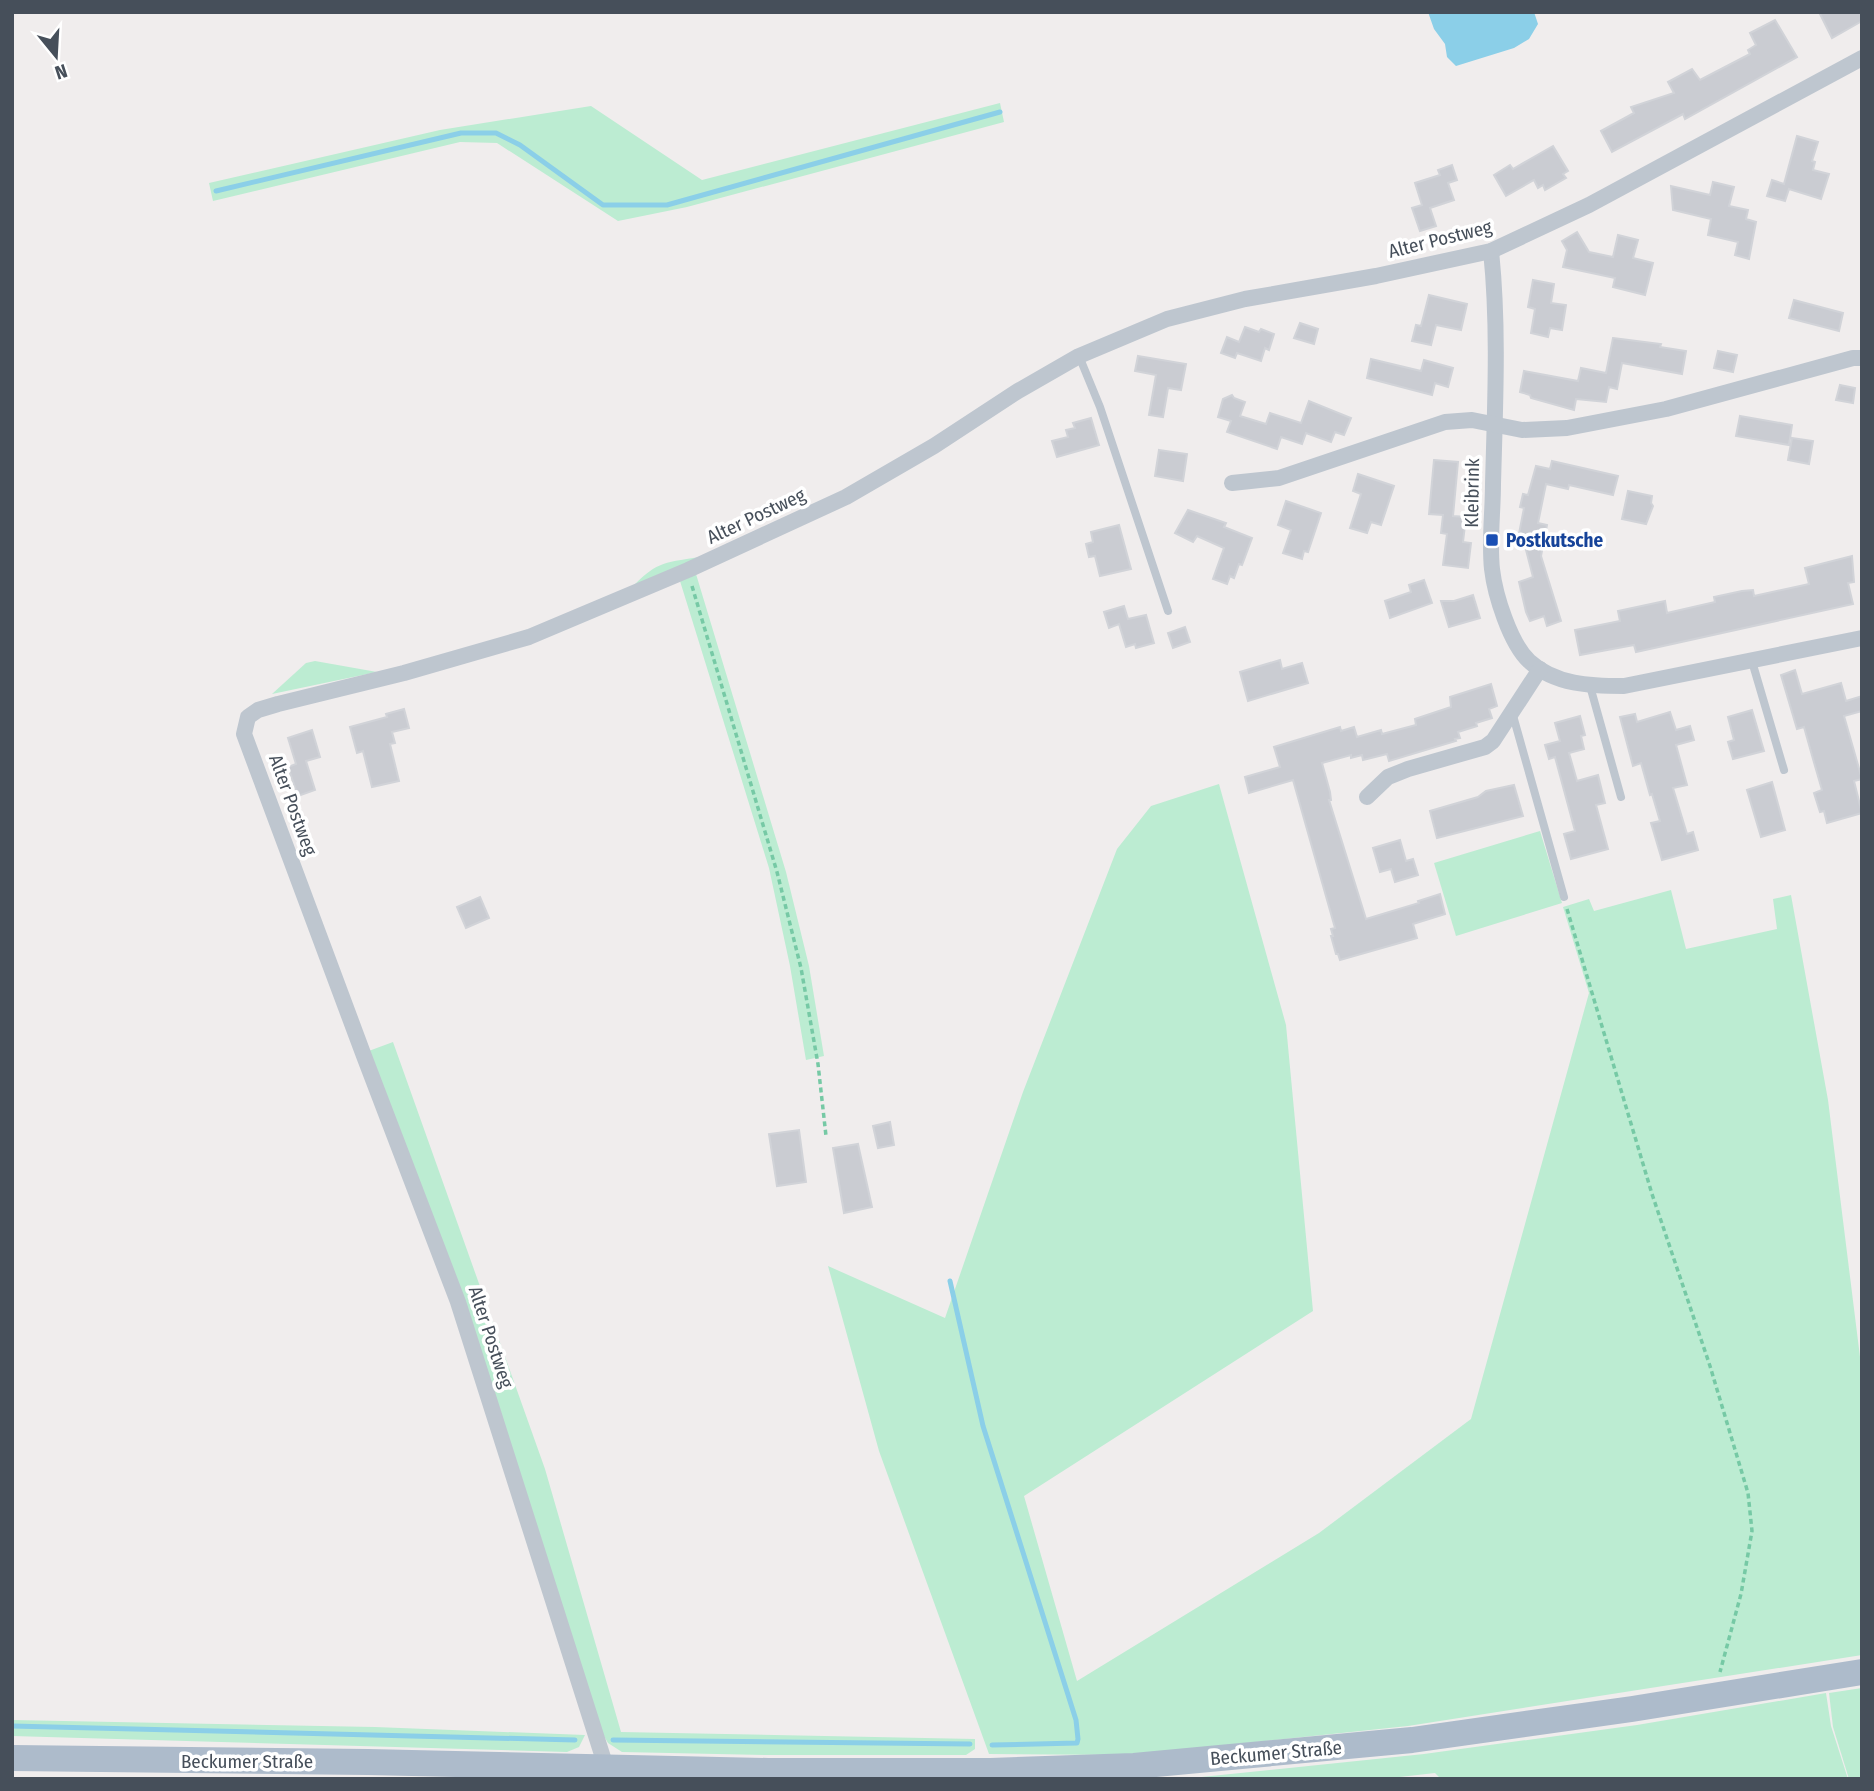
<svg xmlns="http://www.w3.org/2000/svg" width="1874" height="1791" font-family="'Fira Sans Condensed',sans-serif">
<rect width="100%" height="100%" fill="#f0eded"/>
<!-- green -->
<g fill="#bcecd2">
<path d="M1000,103l4,19 -317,85 -69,14 -121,-78 -37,-1 -247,59 -4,-18 231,-53 151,-24 111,74z"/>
<path d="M700,557l-72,34c29,-29 32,-28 72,-34z"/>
<path d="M696,574l90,298 23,94 15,90 -18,4 -16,-94 -21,-98 -89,-287z"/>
<path d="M315,661l62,11 -105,22 34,-31z"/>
<path d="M1219,784l67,241 27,286 -289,185 53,185 242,-148 152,-114 118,-426 -26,-86 26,-8 5,12 77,-21 15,59 91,-20 -4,-30 18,-4 37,205 34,273v282l-454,71 -275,29 -144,-1 -110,-303 -51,-185 117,52 78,-226 94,-243 34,-43z"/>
<path d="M1540,831l22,72 -106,33 -22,-73z"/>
<path d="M393,1042l152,427 76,263 354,7v10l-9,6h-198l-146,-3 -14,-9 -14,-24 -228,-667z"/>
<path d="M1862,1688v91h-13l-16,-52 -4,-34z"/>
<path d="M1826,1693l5,33 17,53h-407l-6,-6 -53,6h-200l242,-25 213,-29z"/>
<path d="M12,1720l363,7 210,8 -6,12 -12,5 -555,-16z"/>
</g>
<!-- water -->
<path fill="#8bcfe8" d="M1428,12h106l4,12 -9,15 -15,9 -58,18 -9,-9 -2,-13 -11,-15z"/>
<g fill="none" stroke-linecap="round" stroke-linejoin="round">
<!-- stream -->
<g stroke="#8bcfe8" stroke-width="5">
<path d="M216,191l245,-58h35l24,12 83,60h64l333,-93"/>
<path d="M950,1281l33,145 93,294 2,19 -1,4 -85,2"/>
<path d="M12,1726l563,14"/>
<path d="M613,1740l357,4"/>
</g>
</g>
<!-- building -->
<g fill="#caccd2" stroke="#d1d3d8" stroke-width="2">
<path d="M1819,12h43v9l-30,17z"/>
<path d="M1775,20l22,37 -112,62 -2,-5 -71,38 -11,-21 33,-18 -3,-6 43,-14 -6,-11 24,-13 8,11 50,-26 -2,-4 8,-5 -6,-12z"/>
<path d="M1797,136l21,6 -6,19 3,1 -2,8 16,4 -8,25 -32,-10 -4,12 -18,-5 5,-16 12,4z"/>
<path d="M1553,146l15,25 -5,3 3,4 -21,12 -2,-5 -5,3 -4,-8 -28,16 -12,-21 16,-10 3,4z"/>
<path d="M1452,165l5,15 -9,3 6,17 -24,8 6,18 -16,5 -8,-23 10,-3 -7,-22 25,-8 -2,-5z"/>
<path d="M1713,182l21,5 -5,19 19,4 -2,9 10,3 -7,37 -14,-4 3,-13 -30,-7 3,-16 -38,-9 -2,-24 39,9z"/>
<path d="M1577,232l12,20 24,5 5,-22 20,5 -5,18 20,5 -8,32 -32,-8 2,-9 -52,-11 4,-17 -5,-9z"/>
<path d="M1533,280l21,4 -3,19 15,2 -4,25 -12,-2 -2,9 -17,-4 4,-24 -7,-2z"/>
<path d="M1429,295l38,9 -6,26 -25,-5 -5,20 -19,-4 4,-16 5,1z"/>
<path d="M1794,300l49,13 -4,18 -50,-13z"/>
<path d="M1300,323l18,6 -4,15 -20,-6z"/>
<path d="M1245,327l14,5 2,-3 13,5 -5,16 -4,-2 -4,13 -24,-8 -2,5 -14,-5 6,-16 12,5z"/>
<path d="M1613,338l48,6 -1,3 26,4 -4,23 -60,-11 -5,26 -8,-2 -3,15 -30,-3 -2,11 -43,-12 -1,-3 -10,-3 4,-21 54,10 3,-13 25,5z"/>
<path d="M1718,351l19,4 -4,17 -19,-4z"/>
<path d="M1138,356l48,8 -5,26 -13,-2 -5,29 -14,-2 7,-40 -21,-4z"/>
<path d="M1371,359l50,12 3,-11 29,8 -5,19 -13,-4 -3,12 -65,-17z"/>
<path d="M1840,385l15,3 -2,15 -17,-3z"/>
<path d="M1232,395l2,3 11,4 -5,14 26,8 4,-11 31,10 8,-22 42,17 -7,17 -9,-3 -4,10 -25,-9 -4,11 -21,-7 -4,12 -50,-17 4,-11 -13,-4 5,-18z"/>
<path d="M1740,416l52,9 -3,20 -53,-9z"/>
<path d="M1091,418l8,27 -42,12 -5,-16 16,-4 -2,-7 9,-2 -2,-5z"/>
<path d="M1792,438l21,3 -4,23 -21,-4z"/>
<path d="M1159,450l28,4 -4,27 -28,-5z"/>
<path d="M1434,460l24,2 -5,54 13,1 -3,25 8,1 -3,25 -25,-3 4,-31 -6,-1 2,-18 -14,-1z"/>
<path d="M1552,461l66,15 -5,19 -44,-10 -1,4 -22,-5 -8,39 9,2 -6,31 20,65 -14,5 -3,-10 -14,5 -4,-9 -7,-30 14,-5 -8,-31 -8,-2 7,-36 -4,-1 3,-13 5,1 8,-29 14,3z"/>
<path d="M1358,474l36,12 -13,39 -10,-3 -4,11 -17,-5 11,-34 -8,-3z"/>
<path d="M1628,491l24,5 -1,7 2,3 -7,18 -24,-5z"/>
<path d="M1286,501l35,12 -13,39 -4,-1 -2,8 -19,-6 8,-23 -13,-5z"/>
<path d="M1188,510l38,13 -2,4 28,11 -10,27 -3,-1 -5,14 -4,-2 -3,8 -14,-5 11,-31 -27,-12 -4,6 -18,-9z"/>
<path d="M1119,525l12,44 -31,7 -5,-20 -6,1 -3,-13 7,-2 -2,-10z"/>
<path d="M1852,556l2,26 -6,1 5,21 -217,48 -2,-7 -54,10 -5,-25 45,-9 -2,-10 47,-10 2,12 48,-11 -1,-5 28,-6 11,-1 1,6 46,-10 9,-2 -4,-16z"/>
<path d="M1424,580l8,23 -42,15 -5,-17 26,-9 -2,-7z"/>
<path d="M1473,595l7,23 -31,9 -8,-26h13z"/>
<path d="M1124,606l4,13 18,-4 8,28 -18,5 -1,-4 -9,3 -7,-23 -10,4 -5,-16z"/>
<path d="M1185,627l5,15 -17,6 -5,-15z"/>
<path d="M1280,660l2,9 20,-6 6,20 -60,18 -8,-29z"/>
<path d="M1795,670l7,24 39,-11 5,18 16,-5v15l-18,5 18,63 -8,2 8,32 -35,10 -3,-12 -4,1 -6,-19 8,-3 -9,-31 -9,-32 -7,2 -16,-54z"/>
<path d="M1491,684l6,22 -8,3 3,9 -16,5 1,3 -19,6 2,6 -5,1 1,2 -67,20 -2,-7 -24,6 -1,-5 -11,3v-3l-29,8 8,29 1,8h-2l37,119 53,-16 -1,-2 22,-7 5,20 -32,10 4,14 -77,22 -2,-6h-2l-5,-18h2l-2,-7 4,-1 -42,-148 -44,13 -4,-16 35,-10 -6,-20 66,-20 1,4 13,-4 3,10 24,-7 1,4 34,-9 -1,-6 36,-12 -1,-10z"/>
<path d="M404,709l5,19 -17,4 3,11 -5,1 9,37 -27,6 -9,-36 -6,2 -7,-26 37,-10 -1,-3z"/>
<path d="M1752,710l12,41 -31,8 -5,-17 6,-2 -6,-23z"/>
<path d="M1670,712l6,18 14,-4 4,14 -18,5 11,40 -14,3 14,46 6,-2 5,18 -36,10 -11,-37 9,-2 -8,-27 -2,1 -9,-32 -8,3 -13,-49 15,-3 2,8z"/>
<path d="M1580,716l5,19 -4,1 3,13 -15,4 8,28 21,-6 7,28 -9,2 12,44 -37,10 -7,-25 11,-3 -20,-74 -6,2 -4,-14 15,-4 -5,-18z"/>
<path d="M312,730l8,27 -14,4 9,29 -17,6 -10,-29 8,-3 -8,-26z"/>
<path d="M1772,782l13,48 -24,7 -14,-47z"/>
<path d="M1514,785l9,31 -86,22 -7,-27 48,-14 8,-6z"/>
<path d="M1400,840l6,21 7,-2 5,16 -23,7 -4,-13 -11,3 -7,-24z"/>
<path d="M480,897l9,21 -23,10 -9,-21z"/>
<path d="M890,1122l4,23 -16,3 -5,-22z"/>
<path d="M799,1130l7,52 -29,4 -8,-52z"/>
<path d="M858,1144l14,63 -28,6 -11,-65z"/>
</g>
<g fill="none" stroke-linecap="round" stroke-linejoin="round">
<!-- path -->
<g stroke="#76c9a5" stroke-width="3.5" stroke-dasharray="5 3.5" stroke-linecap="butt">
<path d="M692,586l85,286 24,96 17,96 8,72"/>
<path d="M1567,909l85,285 58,172 38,127 4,38 -11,63 -21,78"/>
</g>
<!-- service -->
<g stroke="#bec6cf" stroke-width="8">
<path d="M1079,356l21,51 68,204"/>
<path d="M1751,658l33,112"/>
<path d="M1590,686l31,111"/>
<path d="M1512,712l52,185"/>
</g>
<!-- minor -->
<g stroke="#bec6cf" stroke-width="16">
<path d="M1491,251c8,75 4,157 2,233 0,28 -4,57 -1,85 3,26 18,74 37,92 26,24 62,25 95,25l238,-48"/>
<path d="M1232,483l47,-5 166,-56 27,-2 50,10 45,-2 99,-19 187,-51h9"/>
<path d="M1367,797l21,-20 20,-8 77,-22 8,-6 47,-72"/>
<path d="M606,1767l-148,-465 -94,-246 -120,-322 4,-17 10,-7 20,-6 126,-31 125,-36 159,-67 158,-73 88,-51 84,-55 61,-35 88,-37 78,-20 131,-23 115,-25 98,-46 273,-147"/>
</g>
<!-- primary -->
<path stroke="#adbbcb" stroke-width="26" d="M12,1758l356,4 400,9h223l143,-5 278,-26 220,-31 230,-37"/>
</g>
<!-- markers -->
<rect fill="#1a4fb4" stroke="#fff" stroke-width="2.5" x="1485" y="533" width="14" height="14" rx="3.5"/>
<g text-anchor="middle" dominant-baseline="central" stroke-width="7" stroke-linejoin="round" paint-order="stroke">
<!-- street labels -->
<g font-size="19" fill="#464f5a" stroke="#fff">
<text transform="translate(1440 239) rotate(-14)">Alter Postweg</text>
<text transform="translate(1472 493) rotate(-89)">Kleibrink</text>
<text transform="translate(756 516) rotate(-25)">Alter Postweg</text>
<text transform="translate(293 805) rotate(70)">Alter Postweg</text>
<text transform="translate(491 1337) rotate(72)">Alter Postweg</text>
<text transform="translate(1276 1753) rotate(-5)">Beckumer Straße</text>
<text x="247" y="1761">Beckumer Straße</text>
</g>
<!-- transit labels -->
<g font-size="19" font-weight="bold" fill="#164399" stroke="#fff" text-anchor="start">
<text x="1506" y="540">Postkutsche</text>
</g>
</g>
<!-- border -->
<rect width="1874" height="1791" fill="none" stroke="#464f5a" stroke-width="28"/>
<!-- north arrow -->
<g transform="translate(56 56) rotate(162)" stroke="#ffffff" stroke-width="5" paint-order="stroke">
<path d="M0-5L12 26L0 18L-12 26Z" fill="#464f5a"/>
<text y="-10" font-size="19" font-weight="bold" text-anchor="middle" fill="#464f5a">N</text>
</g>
</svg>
